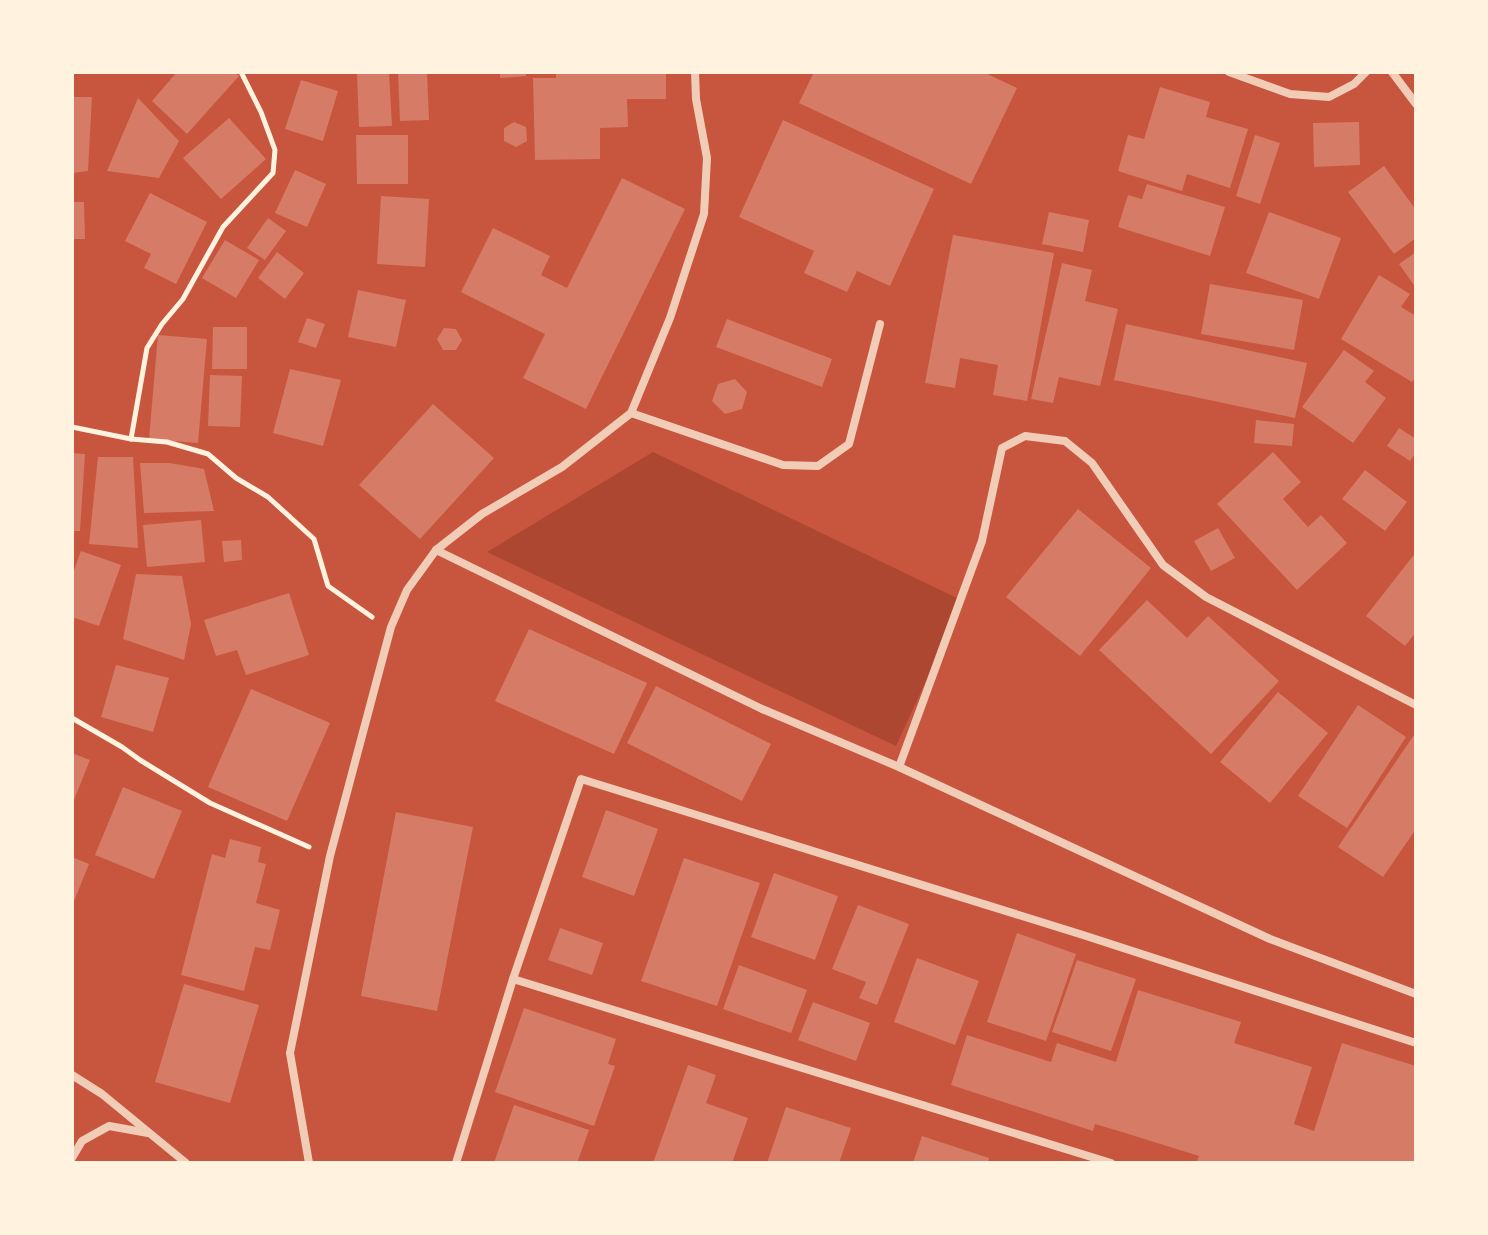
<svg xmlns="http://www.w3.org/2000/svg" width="1488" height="1235" font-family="Lato,sans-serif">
<rect width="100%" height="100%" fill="#c8553d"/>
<!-- green -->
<path fill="#ae4732" d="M653,452l310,149 -67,145 -409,-194z"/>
<!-- building -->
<g fill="#d67c66">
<path d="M177,72h57l5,4 -52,58 -35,-33z"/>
<path d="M389,72l3,54 -33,1 -2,-53z"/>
<path d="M398,72h29l2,48 -29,1z"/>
<path d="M500,72h26v4l-26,2z"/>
<path d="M556,72h110v27h-39l1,28 -28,1v31l-65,1 -2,-82h23z"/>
<path d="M814,72h169l34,16 -46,96 -172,-81z"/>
<path d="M301,80l37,11 -15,50 -38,-12z"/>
<path d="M1160,87l50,15 -4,15 42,12 -18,59 -43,-14 -5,17 -64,-20 10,-36 16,4z"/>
<path d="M72,97h20l-4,74 -16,2z"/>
<path d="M138,98l41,43 -20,37 -52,-7z"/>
<path d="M229,118l37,41 -45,40 -38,-41z"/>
<path d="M783,120l151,69 -44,97 -33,-15 -10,21 -43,-19 10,-22 -75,-34z"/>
<path d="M514,122l12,5 1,14 -11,6 -12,-6v-13z"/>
<path d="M1359,122l1,43 -46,2 -1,-44z"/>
<path d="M356,135h52v49h-51z"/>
<path d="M1255,135l25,8 -20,61 -24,-8z"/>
<path d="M1384,166l32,44v28l-22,16 -46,-62z"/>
<path d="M295,170l31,14 -19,43 -32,-14z"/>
<path d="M622,178l63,31 -99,200 -63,-31 22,-44 -84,-42 32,-64 57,28 -9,19 26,13z"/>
<path d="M1147,184l78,23 -15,49 -92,-29 10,-32 14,4z"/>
<path d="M150,193l57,29 -31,62 -32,-16 7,-14 -26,-13z"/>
<path d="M381,196l48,3 -4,68 -48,-3z"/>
<path d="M72,202h12l1,37h-13z"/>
<path d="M1049,212l40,8 -6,32 -41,-8z"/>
<path d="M1269,212l72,26 -22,61 -73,-26z"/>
<path d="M268,218l18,13 -21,29 -18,-12z"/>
<path d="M953,235l101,18 -27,148 -34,-6 5,-30 -38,-7 -5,30 -30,-5z"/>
<path d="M225,240l34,20 -23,38 -34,-20z"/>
<path d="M277,252l27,21 -19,26 -27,-21z"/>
<path d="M1416,252v36l-17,-24z"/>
<path d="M1062,263l30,7 -7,31 33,8 -18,77 -41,-9 -6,26 -22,-4z"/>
<path d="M1379,275l31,19 -9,13 15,9v60l-4,6 -71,-43z"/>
<path d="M1210,284l93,16 -9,50 -93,-16z"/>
<path d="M358,290l48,10 -10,47 -48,-10z"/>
<path d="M307,318l18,6 -9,24 -18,-6z"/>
<path d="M727,319l105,40 -10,28 -106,-40z"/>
<path d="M1126,324l181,39 -12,55 -181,-38z"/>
<path d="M213,327h34v42h-35z"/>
<path d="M444,328l12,1 6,11 -6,10h-13l-6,-11z"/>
<path d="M158,335l49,4 -9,104 -49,-4z"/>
<path d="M1344,350l30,21 -9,11 21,16 -33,45 -51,-36z"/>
<path d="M290,369l51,11 -18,66 -50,-13z"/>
<path d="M210,375l32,1 -2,51 -32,-1z"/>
<path d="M735,379l12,13 -5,17 -17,5 -13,-13 6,-17z"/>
<path d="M433,404l61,54 -74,81 -61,-54z"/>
<path d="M1256,420l38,4 -2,22 -38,-3z"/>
<path d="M1399,428l17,11v13l-6,9 -23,-15z"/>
<path d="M1273,452l28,30 -18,17 25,28 13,-12 26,28 -50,47 -80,-86z"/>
<path d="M72,453l13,1 -5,77h-8z"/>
<path d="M98,457h35l5,91 -49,-4z"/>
<path d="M140,463h30l34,6 10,42 -70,2z"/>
<path d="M1365,470l42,32 -22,29 -43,-32z"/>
<path d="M1078,509l73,59 -71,88 -74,-59z"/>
<path d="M201,520l4,42 -58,5 -4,-42z"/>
<path d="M1218,528l17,30 -24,13 -17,-30z"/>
<path d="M241,540l1,20 -18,2 -2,-21z"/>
<path d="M81,551l40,14 -22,61 -27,-9v-41z"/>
<path d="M1416,552v80l-11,14 -39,-30z"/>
<path d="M136,574l46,2 9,48 -7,36 -61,-21z"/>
<path d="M289,593l20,62 -63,20 -9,-25 -21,6 -12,-36z"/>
<path d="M1147,600l40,38 21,-22 71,65 -68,73 -112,-104z"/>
<path d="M529,629l118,54 -33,71 -119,-53z"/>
<path d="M116,665l53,13 -16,54 -52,-15z"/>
<path d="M656,686l115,58 -29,57 -115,-58z"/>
<path d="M251,689l79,34 -43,98 -79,-34z"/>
<path d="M1278,692l50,41 -58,70 -50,-41z"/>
<path d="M1358,705l48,32 -59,91 -49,-32z"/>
<path d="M1416,732v97l-33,48 -45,-30z"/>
<path d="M72,753l18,7 -18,45z"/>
<path d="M123,787l59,24 -28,68 -59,-24z"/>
<path d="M606,810l52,19 -24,67 -52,-19z"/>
<path d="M396,812l77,15 -36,184 -76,-15z"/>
<path d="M230,839l31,8 -3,15 8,2 -10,39 24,7 -10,40 -15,-3 -11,44 -63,-16 31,-121 13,4z"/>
<path d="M72,857l17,7 -17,42z"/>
<path d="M684,858l76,25 -43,123 -76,-25z"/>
<path d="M774,873l64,23 -23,64 -64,-23z"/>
<path d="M858,905l51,19 -32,81 -18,-7 7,-16 -34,-13z"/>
<path d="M560,928l43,15 -11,32 -44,-15z"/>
<path d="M1017,933l59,21 -30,87 -59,-19z"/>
<path d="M917,958l62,23 -24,64 -61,-23z"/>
<path d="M1077,960l59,19 -25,72 -59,-19z"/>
<path d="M739,965l68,25 -16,43 -68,-24z"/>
<path d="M184,984l75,21 -29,98 -75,-21z"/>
<path d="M1138,990l103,32 -7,21 78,24 -18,57 20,7 28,-88 74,23v97h-212l-7,-2 2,-5 -77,-24 -27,-8 -2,7 -142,-46 16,-50 84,27 6,-19 59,19z"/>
<path d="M813,1002l57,21 -14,38 -58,-21z"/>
<path d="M524,1008l92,31 -8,25 7,2 -21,60 -99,-34z"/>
<path d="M688,1065l28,10 -10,28 42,15 -16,45h-79z"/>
<path d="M514,1105l75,25 -12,33h-83z"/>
<path d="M786,1107l65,21 -12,35h-72z"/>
<path d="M922,1136l67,22 -1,5h-75z"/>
</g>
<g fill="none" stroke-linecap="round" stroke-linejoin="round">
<!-- path -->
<g stroke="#fff3e0" stroke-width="5">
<path d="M72,427l59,12 36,3 41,12 28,24 32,19 46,42 14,47 44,31"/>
<path d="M131,439l16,-91 15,-24 21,-25 40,-72 50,-54 2,-23 -14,-38 -20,-40"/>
<path d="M72,718l50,29 18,13 70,43 99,44"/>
</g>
<!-- minor -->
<g stroke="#f1ccb7" stroke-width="8">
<path d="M1229,72l61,22 39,3 25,-13 12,-12"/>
<path d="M1392,72l24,32"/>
<path d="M631,413l152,52 35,1 31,-22 31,-120"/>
<path d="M436,550l326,159 137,58 371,172 146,55"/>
<path d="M899,767l83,-226 20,-93 23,-12 40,5 27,22 71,102 43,32 210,108"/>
<path d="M513,979l598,184"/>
<path d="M72,1075l30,19 84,69"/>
<path d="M72,1158l10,-17 27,-15 39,7"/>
<path d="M309,1163l-19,-110 40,-197 61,-229 16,-37 29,-40 46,-36 80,-47 69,-54 39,-95 34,-104 3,-56 -11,-59 -1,-27"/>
<path d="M456,1163l57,-184 68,-200 502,156 333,108"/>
</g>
</g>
<!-- border -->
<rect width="1488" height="1235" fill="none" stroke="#fff3e0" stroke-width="148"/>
</svg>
